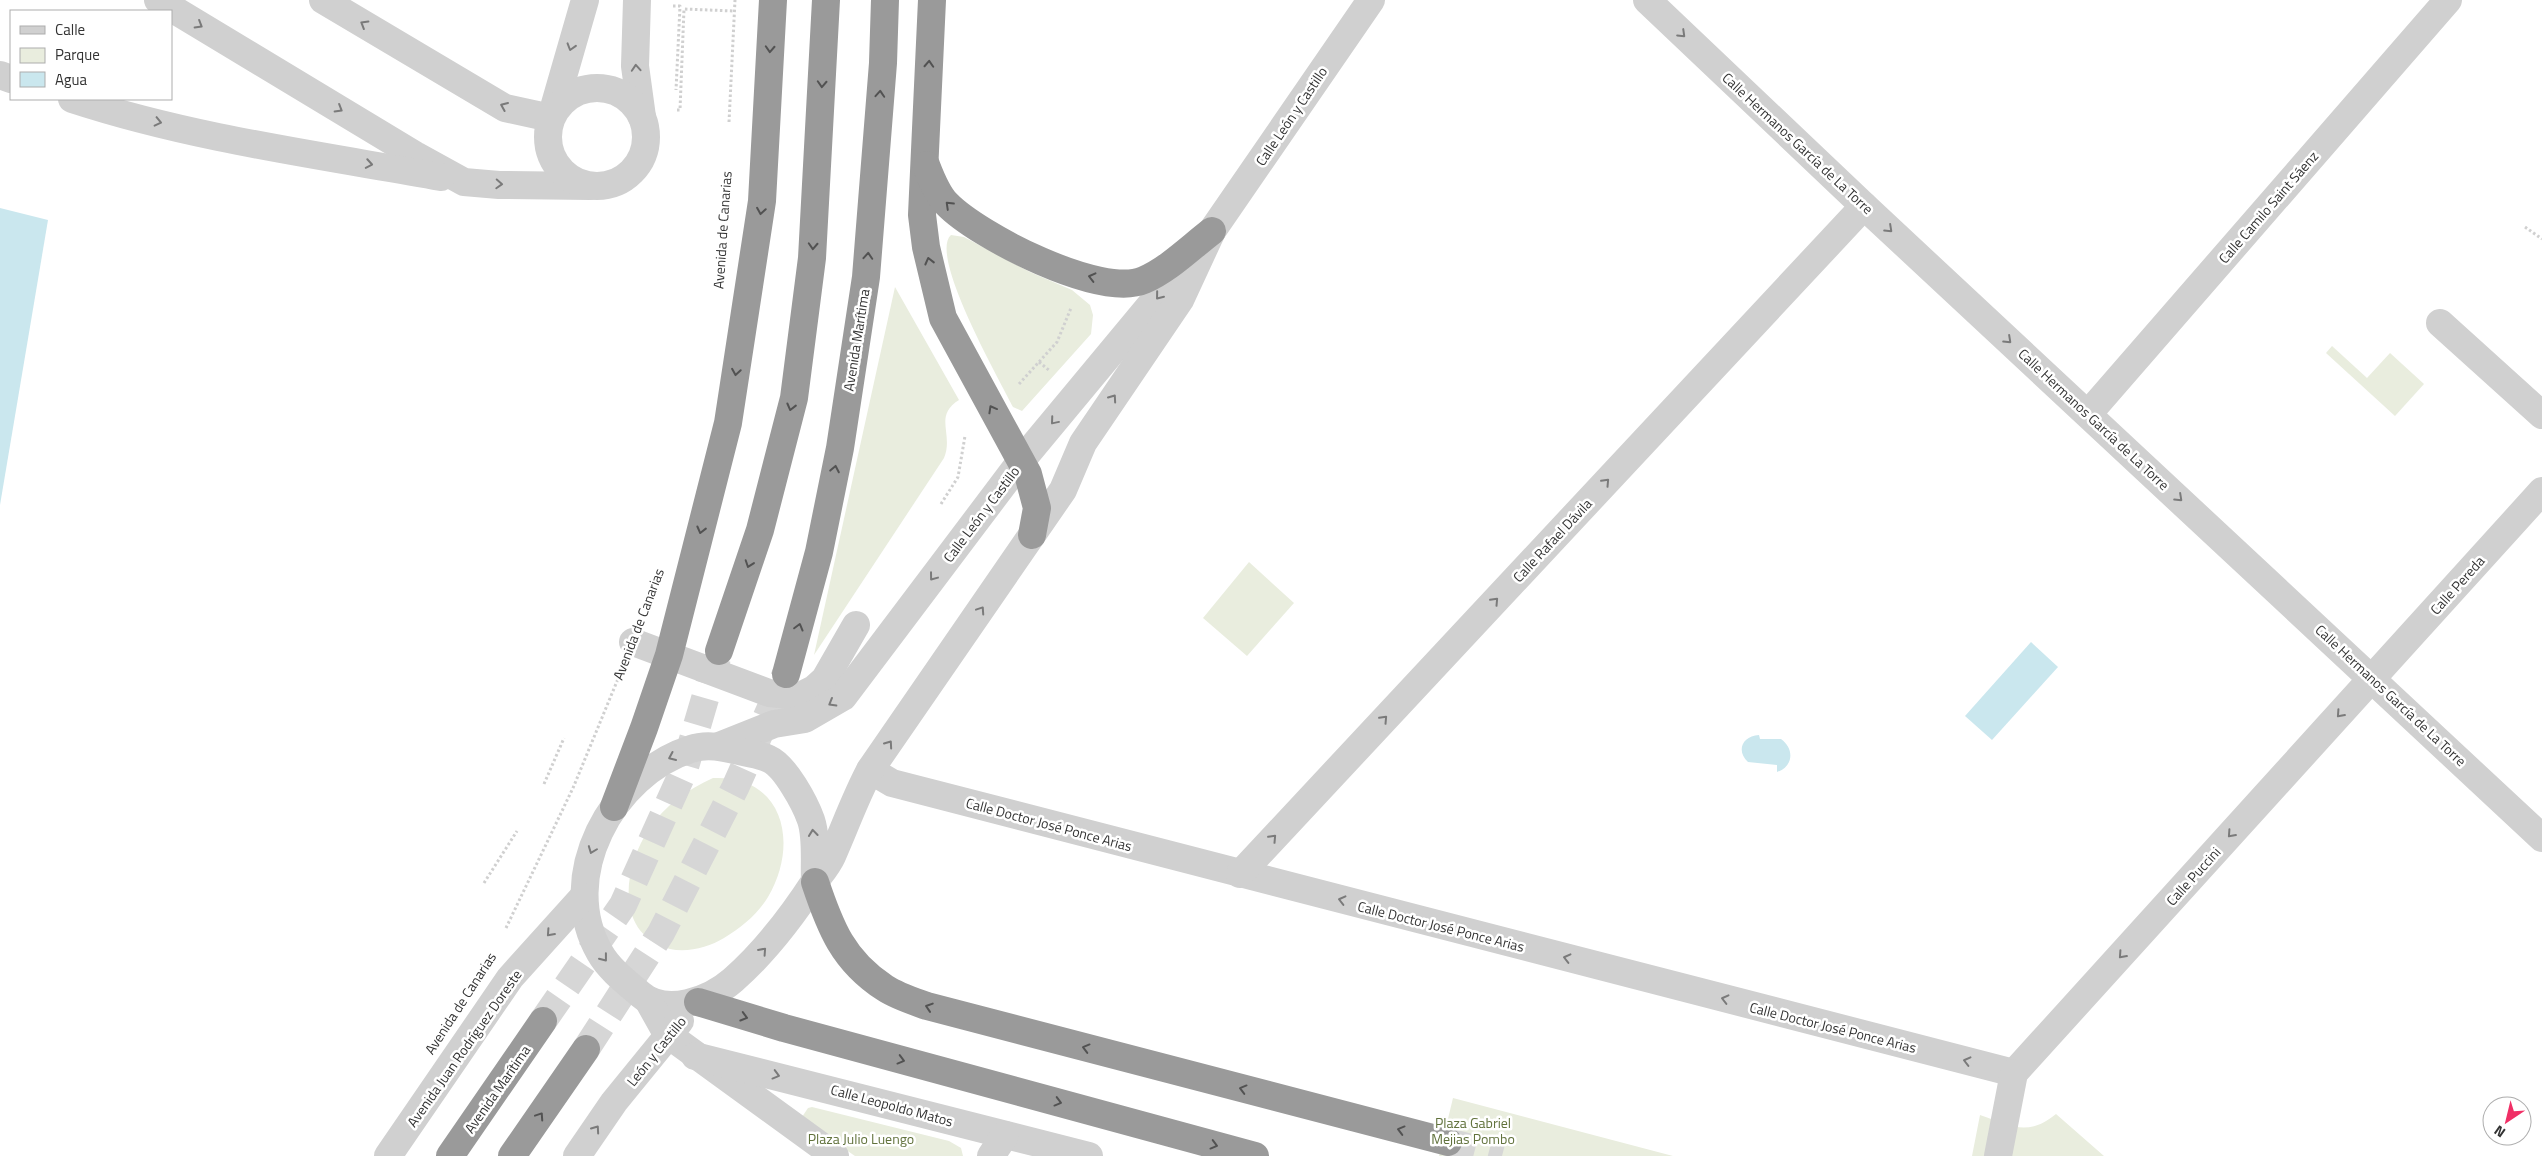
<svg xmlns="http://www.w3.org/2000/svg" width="2542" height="1156" font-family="'Titillium Web',sans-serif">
<rect width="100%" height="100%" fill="#fff"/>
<!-- green -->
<g fill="#e9edde">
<path d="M951,235l13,2 66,35 42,18 18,15 3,10 -2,19 -69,77 -9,-4c-12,-25 -85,-152 -62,-172z"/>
<path d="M895,287l64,113c-26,16 -5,34 -15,58l-130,197z"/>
<path d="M2332,346l35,32 23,-25 34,31 -29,32 -69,-63z"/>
<path d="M1249,562l45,41 -47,53 -44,-38z"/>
<path d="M713,778c72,-3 86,67 55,119 -11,18 -26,30 -44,41 -15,9 -36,15 -54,11 -56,-15 -47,-81 -21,-120 15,-23 39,-40 64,-51z"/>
<path d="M1453,1098l220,58h-234z"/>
<path d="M812,1107l137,34 12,7 2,8h-108l-51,-35 -2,-4 6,-9z"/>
<path d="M2056,1114l48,42h-132l8,-41c31,11 48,22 76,-1z"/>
</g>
<!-- water -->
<g fill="#cae7ee">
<path d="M0,208l48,12 -48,285z"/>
<path d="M2031,642l27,25 -66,73 -27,-24z"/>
<path d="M1759,735l1,4h21c14,10 12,28 -4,33v-7l-29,-3c-12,-11 -6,-26 11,-27z"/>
</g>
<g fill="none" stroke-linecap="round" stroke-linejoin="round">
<!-- highway-tunnel -->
<g stroke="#d6d6d6" stroke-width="28" stroke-dasharray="28 14" stroke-linecap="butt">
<path d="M543,1021l80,-116 61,-135 35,-119"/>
<path d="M586,1049l75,-116 74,-145 51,-114"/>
<path d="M1448,1142l54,14"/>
</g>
<!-- path -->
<g stroke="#d0d0d0" stroke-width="3" stroke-dasharray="2.5 2.5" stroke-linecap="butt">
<path d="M673,6h7l-4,84"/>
<path d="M677,110h3l4,-101 49,2"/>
<path d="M729,122l6,-122"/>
<path d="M2525,227l17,12"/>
<path d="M1039,362l11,9"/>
<path d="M1019,384l38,-42 14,-34"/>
<path d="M941,504l17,-27 7,-41"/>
<path d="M544,784l20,-46"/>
<path d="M484,883l33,-52"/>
<path d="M506,928l67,-140 47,-114"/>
</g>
<!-- minor -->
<g stroke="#d0d0d0" stroke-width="28">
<path d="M158,0l257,155 49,27 35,3 91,1"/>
<path d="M323,0l182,108 46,10 34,-118"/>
<path d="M637,0l-2,66 7,51"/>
<path d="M1647,0l217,206 678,632"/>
<path d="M0,75l11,4"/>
<circle cx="597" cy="137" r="49"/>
<path d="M72,99c119,39 246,56 369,78"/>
<path d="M2440,323l102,92"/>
<path d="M2088,414l360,-414"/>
<path d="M633,642l136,51 31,3 14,-7 11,-10 31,-54"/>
<path d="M719,746l55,-22 31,-5 38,-22 178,-236 191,-230 159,-231"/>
<path d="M870,770l22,13 1122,290"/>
<path d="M1240,874l624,-668"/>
<path d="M815,882c-1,-20 2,-44 -4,-62 -6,-17 -26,-54 -42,-61 -8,-4 -18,-5 -26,-7 -17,-4 -35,-9 -52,-3 -79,25 -135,128 -91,204 9,16 26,29 40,41 26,23 70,6 93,-14 33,-29 58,-62 82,-99 6,-8 13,-16 17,-25 13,-29 23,-58 38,-86l193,-280 20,-47 97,-143 32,-69"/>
<path d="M648,1000l19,34 168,122"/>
<path d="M695,1056l394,100"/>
<path d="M2014,1073l528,-582"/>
<path d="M388,1156l122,-178 73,-81"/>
<path d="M577,1156l37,-54 66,-81"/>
<path d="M991,1156l14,-21"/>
<path d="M1998,1156l16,-83"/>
</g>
<!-- highway -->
<g stroke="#9a9a9a" stroke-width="28">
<path d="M932,0l-10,215 4,32 17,71 85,156 9,34 -5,27"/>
<path d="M926,165c5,13 11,29 21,39 31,32 154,95 197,76 24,-10 47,-33 68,-49"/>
<path d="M719,651l41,-121 34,-132 18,-140 14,-258"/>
<path d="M786,674l33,-122 21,-104 26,-171 17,-214 2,-63"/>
<path d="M614,807l30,-79 25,-73 59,-232 34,-222 11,-201"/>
<path d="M815,882c15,45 28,79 70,106 12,8 28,13 42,18l521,136"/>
<path d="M698,1002l86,26 471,128"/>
<path d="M450,1156l93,-135"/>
<path d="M512,1156l74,-107"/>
</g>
</g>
<!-- one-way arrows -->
<defs><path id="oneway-chevron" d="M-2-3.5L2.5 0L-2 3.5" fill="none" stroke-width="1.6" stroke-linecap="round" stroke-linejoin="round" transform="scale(1.25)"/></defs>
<g stroke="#7a7a7a">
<use href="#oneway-chevron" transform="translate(364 24) rotate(-149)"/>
<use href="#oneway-chevron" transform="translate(199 25) rotate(31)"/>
<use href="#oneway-chevron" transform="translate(1682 34) rotate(44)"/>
<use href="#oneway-chevron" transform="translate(571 47) rotate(107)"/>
<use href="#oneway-chevron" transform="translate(636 68) rotate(-94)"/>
<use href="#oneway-chevron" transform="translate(504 106) rotate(-157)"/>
<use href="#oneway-chevron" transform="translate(339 109) rotate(31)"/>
<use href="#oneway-chevron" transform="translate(158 122) rotate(13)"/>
<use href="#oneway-chevron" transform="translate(369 164) rotate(10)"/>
<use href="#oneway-chevron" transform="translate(499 184) rotate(3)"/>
<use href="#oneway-chevron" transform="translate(1889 229) rotate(43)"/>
<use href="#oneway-chevron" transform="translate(1159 296) rotate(129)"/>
<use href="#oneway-chevron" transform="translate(2008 340) rotate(43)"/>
<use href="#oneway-chevron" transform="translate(1113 398) rotate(-55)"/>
<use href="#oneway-chevron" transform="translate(1054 421) rotate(130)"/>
<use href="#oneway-chevron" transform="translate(1606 482) rotate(-47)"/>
<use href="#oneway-chevron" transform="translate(2179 498) rotate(43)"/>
<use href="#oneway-chevron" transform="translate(933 577) rotate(127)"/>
<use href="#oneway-chevron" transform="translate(1495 601) rotate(-47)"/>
<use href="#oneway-chevron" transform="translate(981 610) rotate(-56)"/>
<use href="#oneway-chevron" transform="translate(832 703) rotate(150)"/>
<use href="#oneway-chevron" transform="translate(2340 714) rotate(132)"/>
<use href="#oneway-chevron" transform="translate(1384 719) rotate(-47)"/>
<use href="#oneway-chevron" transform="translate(889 744) rotate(-55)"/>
<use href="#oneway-chevron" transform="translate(672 757) rotate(156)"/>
<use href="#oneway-chevron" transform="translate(813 833) rotate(-96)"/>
<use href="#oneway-chevron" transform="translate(2231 834) rotate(132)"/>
<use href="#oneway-chevron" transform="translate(1273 838) rotate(-47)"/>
<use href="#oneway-chevron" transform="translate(592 850) rotate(111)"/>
<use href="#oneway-chevron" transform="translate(1342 900) rotate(-166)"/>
<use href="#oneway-chevron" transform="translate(550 933) rotate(132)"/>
<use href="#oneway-chevron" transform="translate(763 951) rotate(-48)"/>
<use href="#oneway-chevron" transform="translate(2122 955) rotate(132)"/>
<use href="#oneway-chevron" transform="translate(604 958) rotate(52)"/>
<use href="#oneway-chevron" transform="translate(1567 958) rotate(-166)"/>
<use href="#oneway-chevron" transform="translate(1725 999) rotate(-166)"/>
<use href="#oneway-chevron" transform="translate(1967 1061) rotate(-166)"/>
<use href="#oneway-chevron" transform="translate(776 1075) rotate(15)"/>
<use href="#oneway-chevron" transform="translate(596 1129) rotate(-55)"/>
</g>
<g stroke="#525252">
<use href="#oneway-chevron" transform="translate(770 49) rotate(93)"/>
<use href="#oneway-chevron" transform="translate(929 64) rotate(-87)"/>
<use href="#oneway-chevron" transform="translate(822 84) rotate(93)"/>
<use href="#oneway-chevron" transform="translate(880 94) rotate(-86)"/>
<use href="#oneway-chevron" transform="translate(949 205) rotate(-136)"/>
<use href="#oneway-chevron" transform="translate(761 211) rotate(99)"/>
<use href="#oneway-chevron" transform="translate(813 246) rotate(93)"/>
<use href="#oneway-chevron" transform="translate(868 256) rotate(-86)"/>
<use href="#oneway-chevron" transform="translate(929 261) rotate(-104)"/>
<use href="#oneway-chevron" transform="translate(1092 277) rotate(-166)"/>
<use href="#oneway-chevron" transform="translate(736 372) rotate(99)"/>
<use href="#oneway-chevron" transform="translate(791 407) rotate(104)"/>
<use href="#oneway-chevron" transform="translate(992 409) rotate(-119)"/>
<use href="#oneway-chevron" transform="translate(835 469) rotate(-79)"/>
<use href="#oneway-chevron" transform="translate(701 530) rotate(104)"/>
<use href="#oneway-chevron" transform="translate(749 564) rotate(109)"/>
<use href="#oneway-chevron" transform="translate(799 627) rotate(-75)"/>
<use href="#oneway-chevron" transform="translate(929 1007) rotate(-162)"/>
<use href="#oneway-chevron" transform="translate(744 1017) rotate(16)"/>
<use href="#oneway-chevron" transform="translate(1086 1048) rotate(-165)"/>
<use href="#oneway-chevron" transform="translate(901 1060) rotate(15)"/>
<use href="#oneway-chevron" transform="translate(1243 1089) rotate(-165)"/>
<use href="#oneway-chevron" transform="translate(1058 1102) rotate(15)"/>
<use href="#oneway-chevron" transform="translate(540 1116) rotate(-56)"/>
<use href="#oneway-chevron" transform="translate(1401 1130) rotate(-165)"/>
<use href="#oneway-chevron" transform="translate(1214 1145) rotate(15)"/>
</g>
<g text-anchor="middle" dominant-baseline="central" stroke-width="5" stroke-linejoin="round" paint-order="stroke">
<!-- street labels -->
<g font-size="14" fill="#333" stroke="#fff">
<text transform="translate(1291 116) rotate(-56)">Calle León y Castillo</text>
<text transform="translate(1798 143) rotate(43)">Calle Hermanos García de La Torre</text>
<text transform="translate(2268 207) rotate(-49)">Calle Camilo Saint Sáenz</text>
<text transform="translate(722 230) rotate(-86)">Avenida de Canarias</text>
<text transform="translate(856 340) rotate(-81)">Avenida Marítima</text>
<text transform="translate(2094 419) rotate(43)">Calle Hermanos García de La Torre</text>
<text transform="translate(981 514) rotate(-53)">Calle León y Castillo</text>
<text transform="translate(1552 540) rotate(-47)">Calle Rafael Dávila</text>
<text transform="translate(2457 585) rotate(-48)">Calle Pereda</text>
<text transform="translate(638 624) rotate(-69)">Avenida de Canarias</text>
<text transform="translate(2391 695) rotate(43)">Calle Hermanos García de La Torre</text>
<text transform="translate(1049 824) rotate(15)">Calle Doctor José Ponce Arias</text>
<text transform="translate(2193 876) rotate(-48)">Calle Puccini</text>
<text transform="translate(1441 926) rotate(14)">Calle Doctor José Ponce Arias</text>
<text transform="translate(460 1003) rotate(-57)">Avenida de Canarias</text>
<text transform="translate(1833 1027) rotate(14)">Calle Doctor José Ponce Arias</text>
<text transform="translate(464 1048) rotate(-55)">Avenida Juan Rodríguez Doreste</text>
<text transform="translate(656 1051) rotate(-51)">León y Castillo</text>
<text transform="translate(497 1089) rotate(-55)">Avenida Marítima</text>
<text transform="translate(892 1105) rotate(15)">Calle Leopoldo Matos</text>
</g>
<!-- park labels -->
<g font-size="14" fill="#61723c" stroke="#fff">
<text x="1473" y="1122">Plaza Gabriel<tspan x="1473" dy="16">Mejias Pombo</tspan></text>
<text x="861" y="1138">Plaza Julio Luengo</text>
</g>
</g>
<!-- legend -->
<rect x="10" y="10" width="162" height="90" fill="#ffffff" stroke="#adadad"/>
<rect x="20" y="26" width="25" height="8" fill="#d0d0d0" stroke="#adadad"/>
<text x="55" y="35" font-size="15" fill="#333333">Calle</text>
<rect x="20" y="48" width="25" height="15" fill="#e9edde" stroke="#adadad"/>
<text x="55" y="60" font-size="15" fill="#333333">Parque</text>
<rect x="20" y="72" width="25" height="15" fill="#cae7ee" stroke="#adadad"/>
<text x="55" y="85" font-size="15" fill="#333333">Agua</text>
<!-- north arrow -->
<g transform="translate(2507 1121) rotate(215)"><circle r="24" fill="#ffffff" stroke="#adadad"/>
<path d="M0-4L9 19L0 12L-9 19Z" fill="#f02f66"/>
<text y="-8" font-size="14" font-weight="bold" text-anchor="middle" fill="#333333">N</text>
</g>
</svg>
